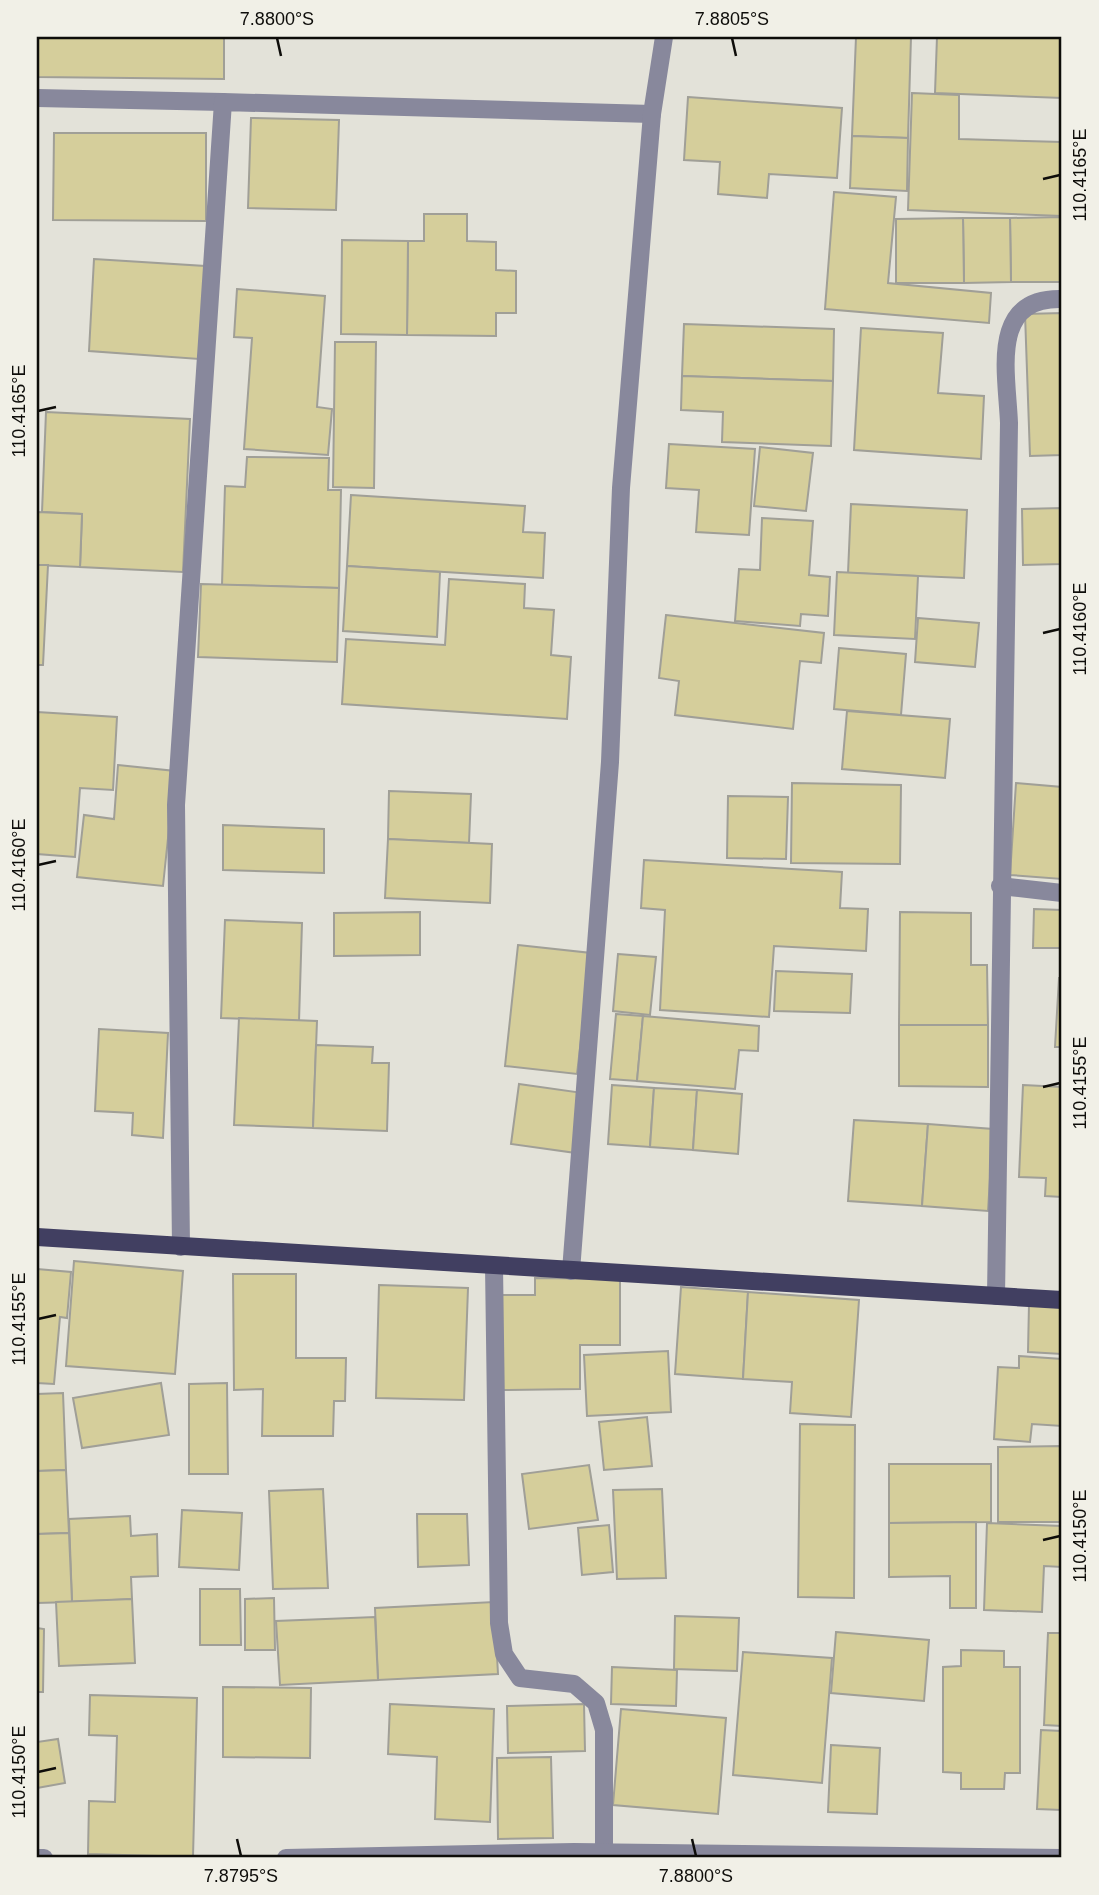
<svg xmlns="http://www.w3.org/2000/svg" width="1099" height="1895" font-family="Arial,sans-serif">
<rect width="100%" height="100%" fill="#e3e2d9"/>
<!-- building -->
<g fill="#d5ce9b" stroke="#a09f97" stroke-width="2">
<path d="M37,37h187v42l-187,-2z"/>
<path d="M856,37h55l-3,101 -56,-2z"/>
<path d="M937,37h125v61l-127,-5z"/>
<path d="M912,93l47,2v44l103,3v74l-154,-6z"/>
<path d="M688,97l154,11 -5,70 -68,-4 -2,24 -49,-4 2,-32 -36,-2z"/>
<path d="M251,118l88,2 -3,90 -88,-2z"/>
<path d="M54,133h152v88l-153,-1z"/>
<path d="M852,136l56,2 -1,53 -57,-3z"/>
<path d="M834,192l62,5 -8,86 103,10 -2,30 -164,-14z"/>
<path d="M424,214h43v27l29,1v28l20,1v42h-20v23l-89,-1 1,-94h16z"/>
<path d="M1062,217v65h-51l-1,-64z"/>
<path d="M963,218h47l1,64 -47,1z"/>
<path d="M963,218l1,65h-68v-64z"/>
<path d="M342,240l66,1 -1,94 -66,-1z"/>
<path d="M94,259l111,7 -6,93 -110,-8z"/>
<path d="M237,289l88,7 -8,111 15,2 -4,46 -84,-6 8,-111 -18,-1z"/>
<path d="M1062,313v142l-32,1 -5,-142z"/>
<path d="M684,324l150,5 -1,52 -151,-5z"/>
<path d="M861,328l82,5 -5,60 46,3 -3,63 -127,-9z"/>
<path d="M335,342h41l-2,146 -41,-1z"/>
<path d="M682,376l151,5 -2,65 -109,-4 1,-30 -42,-2z"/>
<path d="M46,412l144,7 -7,153 -103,-5 2,-53 -40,-2z"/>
<path d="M669,444l86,5 -6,86 -53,-3 3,-42 -33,-2z"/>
<path d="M760,447l53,6 -7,58 -52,-5z"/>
<path d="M247,457l82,1 -1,32h13l-2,98 -117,-3 3,-99 20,1z"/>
<path d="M351,495l174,11 -2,26 22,1 -2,45 -196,-12z"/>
<path d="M851,504l116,6 -3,68 -116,-5z"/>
<path d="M1062,508v56l-39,1 -1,-56z"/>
<path d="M37,512l45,2 -2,53 -43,-2z"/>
<path d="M762,518l51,3 -4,54 21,2 -2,39 -27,-2 -1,12 -65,-5 4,-52 21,1z"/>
<path d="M37,565h11l-5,100h-6z"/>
<path d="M347,566l93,6 -3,65 -94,-6z"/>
<path d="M837,572l81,4 -3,63 -81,-4z"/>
<path d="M449,579l76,5 -1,24 30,2 -3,45 20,2 -4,62 -225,-15 4,-65 99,6z"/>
<path d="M201,584l138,4 -2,74 -139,-5z"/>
<path d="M666,615l158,18 -3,30 -21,-2 -7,68 -118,-14 4,-34 -20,-3z"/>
<path d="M918,618l61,5 -4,44 -60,-5z"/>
<path d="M839,648l67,6 -5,61 -67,-6z"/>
<path d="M847,711l103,8 -5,59 -103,-9z"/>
<path d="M37,712l80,5 -4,73 -33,-2 -5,69 -38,-3z"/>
<path d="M118,765l57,6 -12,115 -86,-9 7,-62 30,4z"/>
<path d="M792,783l109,2 -1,79 -109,-1z"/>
<path d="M1016,783l46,4v92l-52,-4z"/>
<path d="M389,791l82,3 -2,49 -81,-4z"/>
<path d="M728,796l60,1 -2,62 -59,-1z"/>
<path d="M223,825l101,4v44l-101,-3z"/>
<path d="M388,839l104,5 -2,59 -105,-5z"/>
<path d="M644,860l198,12 -2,36 28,1 -2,42 -92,-5 -5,71 -109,-7 5,-100 -24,-2z"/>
<path d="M1034,909l28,1v38h-29z"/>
<path d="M420,912v43l-86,1v-43z"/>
<path d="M900,912l71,1v52h16l1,60h-89z"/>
<path d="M225,920l77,3 -3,98 -78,-3z"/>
<path d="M518,945l73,8 -14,121 -72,-8z"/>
<path d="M618,954l38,3 -6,58 -37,-4z"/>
<path d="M776,971l76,3 -2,39 -76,-2z"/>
<path d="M1059,978h3v69h-7z"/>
<path d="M616,1014l27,2 -6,65 -27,-2z"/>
<path d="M643,1016l116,10 -1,25 -19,-1 -4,39 -98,-8z"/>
<path d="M239,1018l78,3 -4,107 -79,-3z"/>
<path d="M899,1025h89v62l-89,-1z"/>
<path d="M99,1029l69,4 -5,105 -31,-3 1,-22 -38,-2z"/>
<path d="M316,1045l57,2 -1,16h17l-2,68 -74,-3z"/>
<path d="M519,1084l64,9 -7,60 -65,-9z"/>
<path d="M612,1085l42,3 -4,59 -42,-3z"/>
<path d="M1023,1085l39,2v110l-17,-1 1,-18 -27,-1z"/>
<path d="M654,1088l43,2 -4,60 -43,-3z"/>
<path d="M697,1090l45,4 -4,60 -45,-4z"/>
<path d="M854,1120l74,4 -6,82 -74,-5z"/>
<path d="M928,1124l65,5 -5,82 -66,-5z"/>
<path d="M74,1261l109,10 -8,103 -109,-8z"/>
<path d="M37,1269l34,3 -4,46 -7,-1 -6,67 -17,-1z"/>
<path d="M233,1274h63v84h50l-1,43h-11l-1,35h-71l1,-47 -29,1z"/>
<path d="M535,1278l85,1v66h-40v44l-79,1 -1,-95h35z"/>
<path d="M379,1285l89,3 -4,112 -88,-2z"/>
<path d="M681,1287l67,5 -5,87 -68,-5z"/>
<path d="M748,1292l111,8 -8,117 -61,-4 2,-31 -49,-3z"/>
<path d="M1029,1304l33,1v49l-34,-2z"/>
<path d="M668,1351l3,61 -84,4 -3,-61z"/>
<path d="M1019,1356l43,3v67l-30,-2 -2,18 -36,-3 4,-72 21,1z"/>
<path d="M161,1383l8,52 -87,13 -9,-50z"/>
<path d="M227,1383l1,91h-39v-90z"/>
<path d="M63,1393l3,77 -29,1v-77z"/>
<path d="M647,1417l5,49 -48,4 -5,-48z"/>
<path d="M800,1424l55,1 -1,173 -56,-1z"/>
<path d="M1062,1446v76h-64v-75z"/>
<path d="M889,1464h102v58l-102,1z"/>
<path d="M589,1465l9,55 -69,9 -7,-55z"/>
<path d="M66,1470l3,63 -32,1v-63z"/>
<path d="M323,1489l5,99 -55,1 -4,-98z"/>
<path d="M662,1489l4,89 -49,1 -4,-89z"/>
<path d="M182,1510l60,3 -3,57 -60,-3z"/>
<path d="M417,1514h50l2,51 -51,2z"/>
<path d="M130,1516l1,20 26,-2 1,42 -27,1 1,22 -60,3 -3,-83z"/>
<path d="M976,1522v86h-26v-32l-61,1v-54z"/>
<path d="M987,1523l75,3v41l-18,-1 -2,46 -58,-2z"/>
<path d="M609,1525l4,47 -31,3 -4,-47z"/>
<path d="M69,1533l3,69 -35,1v-69z"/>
<path d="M200,1589h40l1,56h-41z"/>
<path d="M274,1598l1,52h-30v-51z"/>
<path d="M132,1599l3,64 -76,3 -3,-64z"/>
<path d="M494,1602l4,72 -120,6 -3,-72z"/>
<path d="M675,1616l64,2 -2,53 -63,-2z"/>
<path d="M375,1617l3,63 -98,5 -4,-64z"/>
<path d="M37,1628l7,1 -1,63h-6z"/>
<path d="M836,1632l93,8 -5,61 -93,-8z"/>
<path d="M1048,1633h14v93l-18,-1z"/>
<path d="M961,1650l43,1v16h16v106h-15l-1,16h-43v-16l-18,-1v-105l18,-1z"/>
<path d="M743,1652l89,6 -10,125 -89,-8z"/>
<path d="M612,1667l65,3 -1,36 -65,-2z"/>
<path d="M223,1687l88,1 -1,70 -87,-1z"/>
<path d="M90,1695l107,3 -4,159 -105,-3 1,-53 26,1 2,-66 -28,-1z"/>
<path d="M390,1704l104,5 -4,113 -55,-3 2,-62 -49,-3z"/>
<path d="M584,1704l1,47 -77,2 -1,-47z"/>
<path d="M621,1709l105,9 -8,96 -105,-9z"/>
<path d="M1041,1730l21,1v79l-25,-1z"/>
<path d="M58,1739l7,44 -28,5v-46z"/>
<path d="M831,1745l49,3 -3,66 -49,-2z"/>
<path d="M551,1757l2,81 -55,1 -1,-81z"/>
</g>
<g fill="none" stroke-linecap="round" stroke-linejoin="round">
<!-- minor -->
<g stroke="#88889c" stroke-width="18">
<path d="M37,98l186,4"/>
<path d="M1000,886l62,7"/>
<path d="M181,1247l-5,-442 47,-703 429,12"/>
<path d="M494,1266l5,357 5,31 16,24 54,6 22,19 8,27v122"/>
<path d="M571,1271l39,-509 11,-274 31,-374 12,-77"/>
<path d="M996,1296l13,-873c-2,-50 -20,-126 53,-124"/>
<path d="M37,1858h7"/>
<path d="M286,1858l288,-6 488,6"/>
</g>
<!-- major -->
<path stroke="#413f61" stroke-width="18" d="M37,1237l1025,63"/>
</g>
<!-- ticks -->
<path fill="none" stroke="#0e0d0a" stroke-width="2.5" d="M277,38l4,18M732,38l4,18M1043,179l17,-4M38,411l18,-4M1043,633l17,-4M38,865l18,-4M1043,1087l17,-4M38,1319l18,-4M1043,1540l17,-4M38,1772l18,-4M237,1839l4,17M692,1839l4,17"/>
<!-- border -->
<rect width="1099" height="1895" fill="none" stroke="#f1f0e7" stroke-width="77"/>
<rect x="38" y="38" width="1022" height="1818" fill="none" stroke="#0e0d0a" stroke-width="2.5"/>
<g font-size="18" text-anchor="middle" fill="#0e0d0a">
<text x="277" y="25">7.8800°S</text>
<text x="732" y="25">7.8805°S</text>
<text transform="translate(1080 175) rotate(-90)" y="6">110.4165°E</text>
<text transform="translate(19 411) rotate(-90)" y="6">110.4165°E</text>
<text transform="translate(1080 629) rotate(-90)" y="6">110.4160°E</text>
<text transform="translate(19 865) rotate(-90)" y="6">110.4160°E</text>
<text transform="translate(1080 1083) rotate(-90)" y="6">110.4155°E</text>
<text transform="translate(19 1319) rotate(-90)" y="6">110.4155°E</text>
<text transform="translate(1080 1536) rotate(-90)" y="6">110.4150°E</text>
<text transform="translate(19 1772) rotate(-90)" y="6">110.4150°E</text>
<text x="241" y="1882">7.8795°S</text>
<text x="696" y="1882">7.8800°S</text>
</g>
</svg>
